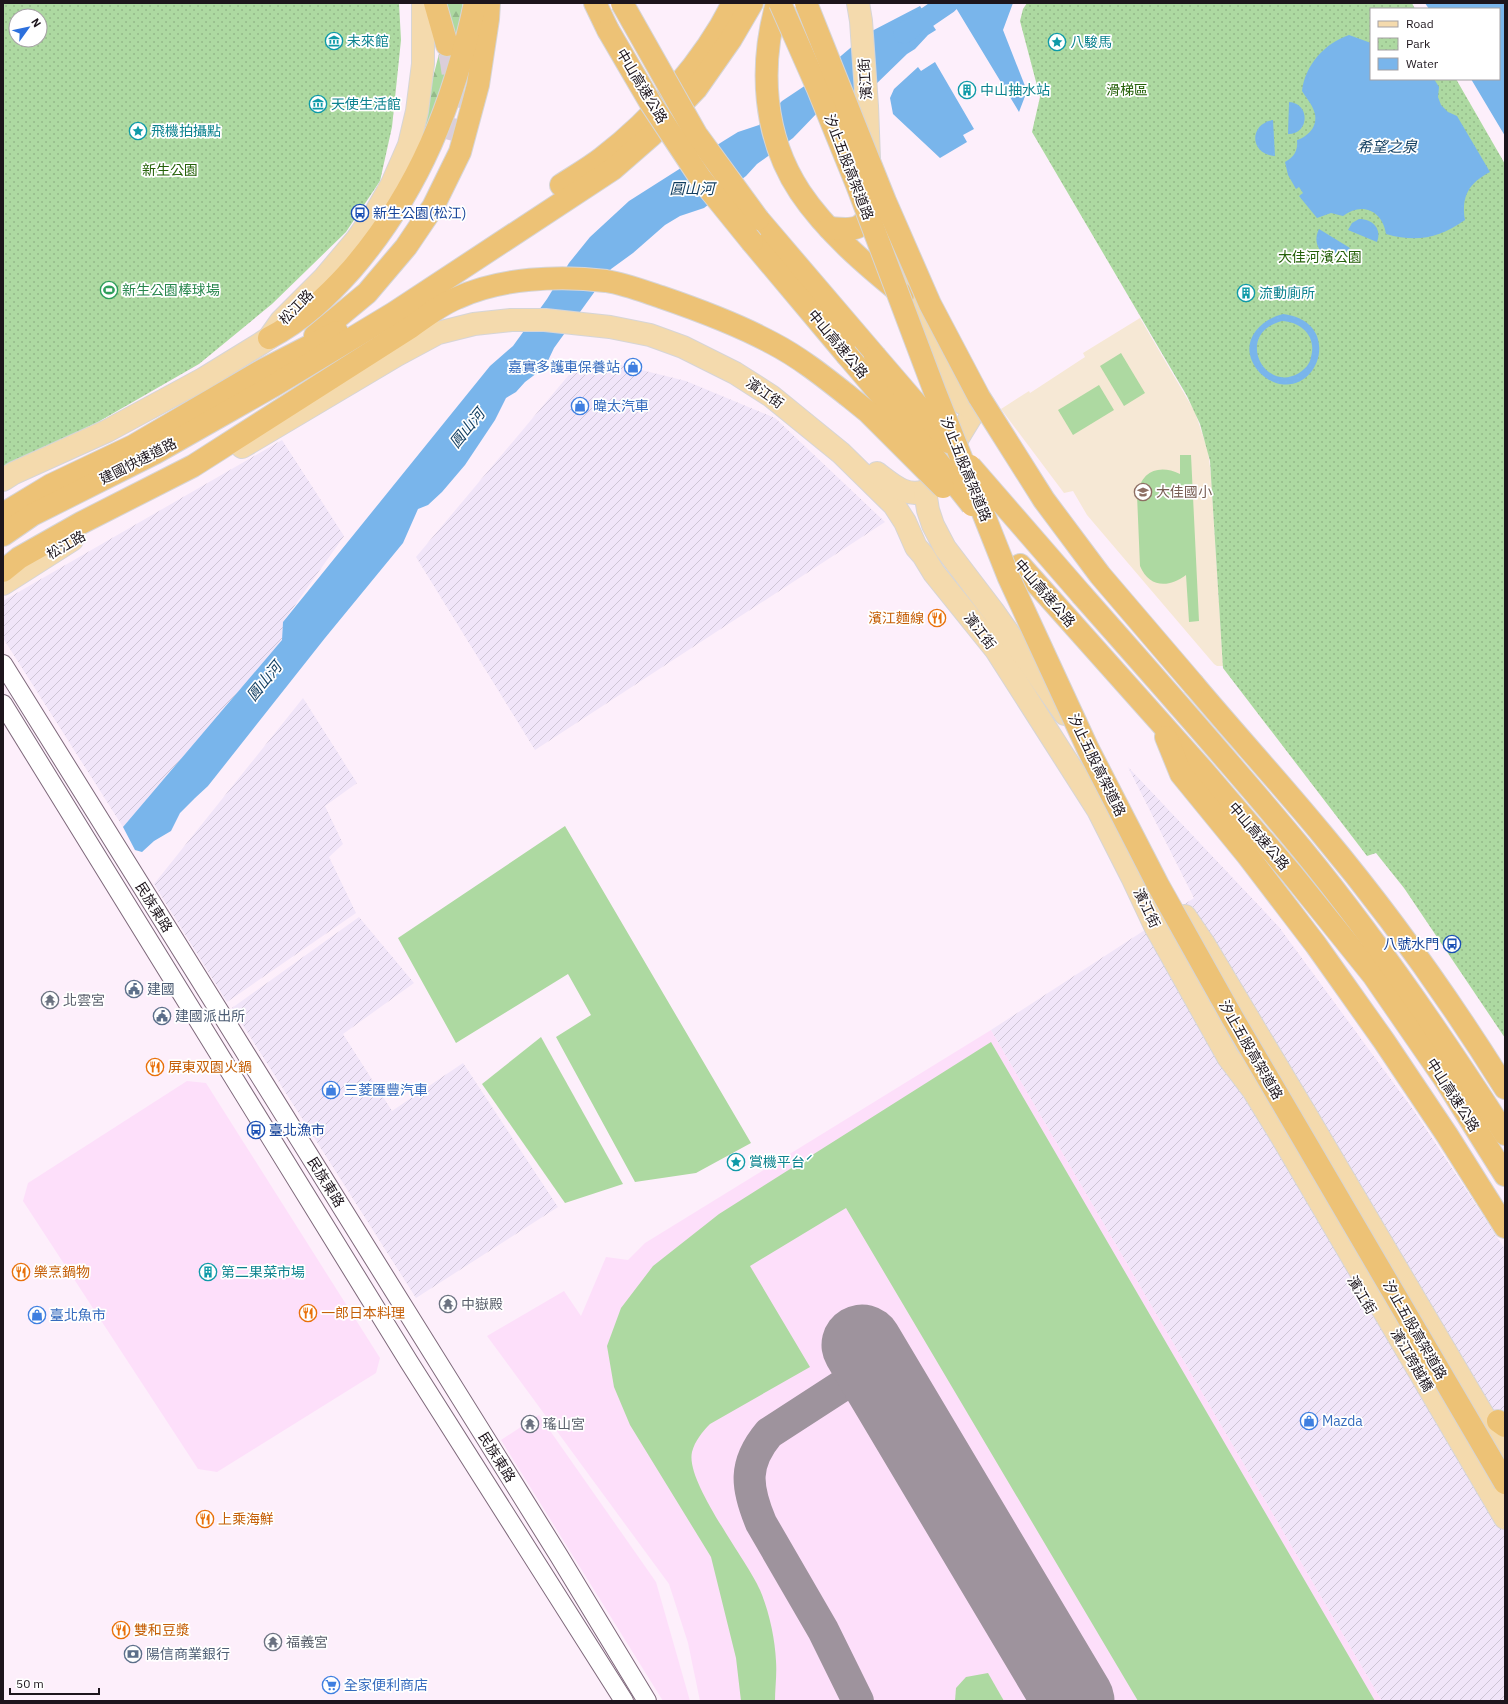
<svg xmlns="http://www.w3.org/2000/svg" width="1508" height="1704" font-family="'IBM Plex Sans','Noto Sans TC',sans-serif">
<defs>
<pattern id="industrial-furrows" width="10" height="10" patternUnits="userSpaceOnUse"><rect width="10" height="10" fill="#f1e5f9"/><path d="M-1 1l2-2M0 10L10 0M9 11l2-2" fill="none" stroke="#cec4d5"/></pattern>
<pattern id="forest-firs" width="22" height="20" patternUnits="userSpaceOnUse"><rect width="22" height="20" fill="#add9a1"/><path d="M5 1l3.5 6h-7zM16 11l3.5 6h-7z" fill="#94b98a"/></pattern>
<pattern id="park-dots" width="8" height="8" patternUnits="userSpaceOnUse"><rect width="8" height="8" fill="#add9a1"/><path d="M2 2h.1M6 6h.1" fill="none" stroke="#94b98a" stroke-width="1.8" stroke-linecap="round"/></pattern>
</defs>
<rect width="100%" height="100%" fill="#fdeffb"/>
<!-- built -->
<g fill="#fddffa">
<path d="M991,1030l391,671h-682l-12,-58 -19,-59 -182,-248 77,-45 17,25 25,-59 22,3 17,-17z"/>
<path d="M187,1081l19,2 174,275 -4,15 -159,99 -19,-3 -175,-268 5,-18z"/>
<path d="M539,1415l117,167 34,119h-27l-162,-261z"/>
</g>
<!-- industrial -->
<g fill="url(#industrial-furrows)">
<path d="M609,362l77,19 89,37 110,104 -350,228 -119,-193 162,-193z"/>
<path d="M282,440l62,96 -61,86 -1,18 -159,187 -120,-189v-37z"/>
<path d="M303,698l54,85 -32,23 18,38 -14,13 27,56 -129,89 -73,-118z"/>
<path d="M1128,767l151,160 135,184 91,138v452h-123l-391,-671 203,-132z"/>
<path d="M359,917l55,66 -71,51 49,77 71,-48 95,144 -142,91 -184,-290z"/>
</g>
<!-- education -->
<path fill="#f6e8d5" d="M1140,318l55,94 13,39 3,25 12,190h-6l-3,-2 -127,-149 -14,-24 -9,2 -63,-84 28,-18 1,2 55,-36 -2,-4z"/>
<!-- green -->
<g fill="#add9a1">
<path d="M1121,353l24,40 -21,13 -24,-40z"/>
<path d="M1099,385l15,25 -41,25 -15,-25z"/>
<path d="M1180,455h11l8,166 -10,1 -3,-47c-17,13 -37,13 -46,-9l-3,-71c4,-24 22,-31 43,-21z"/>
<path d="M565,826l186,317 -55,30 -61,9 -79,-145 35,-22 -23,-41 -112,69 -58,-105z"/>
<path d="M541,1037l82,147 -58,19 -83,-119z"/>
<path d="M991,1042l384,659h-237l-292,-493 -96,58 60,101 -100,57c-8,8 -15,17 -18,28 -7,30 55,108 68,138 9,21 15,48 16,71 1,14 -1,27 -1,40h-34l-5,-43 -25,-101 -81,-132 -16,-38 -7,-41 14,-38 32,-42 66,-52z"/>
<path d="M988,1673l16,28h-49l1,-13 10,-11z"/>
</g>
<!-- forest -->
<path fill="url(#forest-firs)" d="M446,3h17l-11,58 -26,74 -5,-10 26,-103z"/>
<!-- park -->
<g fill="url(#park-dots)" fill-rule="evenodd">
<path d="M3,3h396l2,37 -9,87 -12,54 -34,51 -74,72 -73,60 -101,58 -95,47zM16,16h24v24h-24z"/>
<path d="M1027,3h385l3,6h-44v70h85l49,85v874l-101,-150 -28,-35 -9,3 -144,-188 -13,-207 -10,-37 -13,-28 -155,-264 8,-35 -20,-76 3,-12z"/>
</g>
<!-- water -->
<g fill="#79b5eb" fill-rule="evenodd">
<path d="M953,3h60l-10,27 24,61 -8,21z"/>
<path d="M1425,3h80v133l-34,-57h28v-70h-70z"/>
<path d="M920,6l16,24 -8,5 -13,14 -8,5 -35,34 -52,22 -27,28 -36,26 -11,12 -42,32 -24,8 -15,9 -32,28 -22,16 -57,79 -9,19 -20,15 -9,10 -10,6 -11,22 -30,45 -23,27 -14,13 -10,4 -15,34 -78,95 -117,148 -13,12 -15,15 -9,18 -17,10 -12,11 -7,-2 -12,-23 159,-187 1,-18 207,-256 23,-20 34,-47 22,-36 21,-26 39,-36 96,-61 13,-8 21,-7 23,-24 27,-18 59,-50z"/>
<path d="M1349,35l22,8v36h63l5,8 -1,10 3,8 7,7 9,4 33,56c-21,11 -29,24 -25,48 -26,18 -48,23 -79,14 -3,-23 -24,-33 -43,-18l-12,-3 -14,5 -18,-22 4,-3 -4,-6 -3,2 -8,-14 -3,-13c9,-5 13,-11 12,-22 13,-4 22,-16 17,-29 -2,-7 -8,-13 -12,-20 3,-26 23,-48 47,-56z"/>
<path d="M935,62l39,67 -11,6 4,7 -27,16 -47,-44 -3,-16 4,-9 24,-22 3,4z"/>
<path d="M1289,102c21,1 21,32 -1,32z"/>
<path d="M1273,120l2,36c-25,-1 -27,-32 -2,-36z"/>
<path d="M1359,219c14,0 23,10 18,23l-29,-12 4,-7z"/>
<path d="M1319,229l31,19c-15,20 -42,3 -31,-19z"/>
<path d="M1283,314c60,7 37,82 -7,69 -11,-4 -19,-11 -24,-22 -10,-23 10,-42 31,-47zM1282,321c19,1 35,15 29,36 -1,7 -6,12 -12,16 -34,21 -66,-39 -17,-52z"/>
</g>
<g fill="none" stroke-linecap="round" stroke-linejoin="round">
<!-- river -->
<path stroke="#79b5eb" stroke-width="21" d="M904,33l44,-30"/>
<!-- taxiway -->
<path stroke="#9e939d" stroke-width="32" d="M858,1701l-35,-71 -62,-107c-15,-36 -18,-59 8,-90l105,-68"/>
<!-- runway -->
<path stroke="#9e939d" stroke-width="81" d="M862,1345l212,356"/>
<!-- highway-tunnel -->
<path stroke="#dbceda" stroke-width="22" stroke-dasharray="22 11" stroke-linecap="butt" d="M445,139c9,-34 12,-60 2,-94"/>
<defs>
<g id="minor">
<path d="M3,664l556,892 88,145"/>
<path d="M3,704l406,658 215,339"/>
</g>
<g id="major">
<path d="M858,3l3,18 6,85 2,53"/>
<path d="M884,208l11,55 12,36 61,89 7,22 -44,72"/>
<path d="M925,354l32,46 18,10"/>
<path d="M242,447l155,-92 41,-22 36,-9 37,-4h34l65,7 40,8 33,12 52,26 36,23 70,57 53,52 11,17 11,25 7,8 11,18 62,77 102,160 34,67 24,51 72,129 25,33 30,49 222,379"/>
<path d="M877,473c15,11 29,25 48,18"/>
<path d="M3,480l11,-7 93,-42 96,-52 57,-35 9,-6 12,-17 43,-43 33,-39 19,-27 16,-28 17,-39 8,-34 6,-47v-61"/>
<path d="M925,491l3,19 5,15 12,23 48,63 72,103"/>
<path d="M3,584l69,-44"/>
<path d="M1185,916l19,28 101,169 200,339"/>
</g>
<g id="highway">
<path d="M435,3l12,42"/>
<path d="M595,3l13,27"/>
<path d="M777,3c-18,64 -14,133 23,189 26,39 67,74 103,103"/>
<path d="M561,185c14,-9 28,-17 41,-27 51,-39 103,-98 131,-155"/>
<path d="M758,219l117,137"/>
<path d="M829,228c25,2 34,4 43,-22"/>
<path d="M752,242l94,112"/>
<path d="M315,336l52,-43 39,-46 27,-40 27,-55 18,-67 10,-66 1,-16"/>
<path d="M269,338c33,-17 59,-42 83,-69 67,-78 102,-166 123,-266"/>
<path d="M3,514l48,-29 82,-39 130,-76 74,-38"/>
<path d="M3,535l29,-20 123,-62 118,-67 121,-73 219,-144 39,-34 44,-46 35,-50 21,-36"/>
<path d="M1020,565l181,203 90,105 82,102 71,103 61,97"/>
<path d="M3,571l16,-13 62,-35 112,-57 218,-139c15,-11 29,-22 46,-29 43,-20 102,-23 149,-17 19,3 37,10 55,16 38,13 76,27 111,46 27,14 51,33 75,52"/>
<path d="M1082,595c74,84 148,167 219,253 74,90 141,188 204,286"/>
<path d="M1194,685c42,50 86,98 128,149 67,80 128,166 183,254"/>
<path d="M1166,737l15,37 67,82 68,89 68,96 63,94 58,92"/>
<path d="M1498,1421l7,5"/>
</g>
</defs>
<!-- minor casing -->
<use href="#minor" stroke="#7e697b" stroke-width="20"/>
<!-- major casing -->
<use href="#major" stroke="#d6d5d6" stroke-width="24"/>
<!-- highway casing -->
<use href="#highway" stroke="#d6d5d6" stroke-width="24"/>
<!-- minor -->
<use href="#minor" stroke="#fff" stroke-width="18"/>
<!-- major -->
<use href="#major" stroke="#f4daad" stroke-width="22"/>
<!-- highway -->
<use href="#highway" stroke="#edc276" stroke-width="22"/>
<defs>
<g id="highway-bridge">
<path d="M622,3l74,131 62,85"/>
<path d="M780,3l38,86 39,96 78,207 74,186 79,171 70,136 74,132 273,466"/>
<path d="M806,3l79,198 45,103 49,93 65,103 56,75 94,110"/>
<path d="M608,30l42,72 51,77 51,63"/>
<path d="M846,354l88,103 38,48"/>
<path d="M875,356l74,86"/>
<path d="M847,395l21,17 75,75"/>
<path d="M970,466l112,129"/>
</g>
</defs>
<!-- highway-bridge casing -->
<use href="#highway-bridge" stroke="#d6d5d6" stroke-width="24" stroke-linecap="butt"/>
<!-- highway-bridge -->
<use href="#highway-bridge" stroke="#edc276" stroke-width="22"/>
</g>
<!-- icons -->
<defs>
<symbol id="museum-ring" viewBox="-11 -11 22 22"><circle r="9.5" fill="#fff" stroke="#0f9aa8" stroke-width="1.5"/><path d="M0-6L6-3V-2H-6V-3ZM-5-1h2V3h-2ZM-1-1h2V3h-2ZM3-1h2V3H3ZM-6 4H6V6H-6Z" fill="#0f9aa8"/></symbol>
<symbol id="sight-ring" viewBox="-11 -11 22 22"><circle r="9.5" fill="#fff" stroke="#0f9aa8" stroke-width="1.5"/><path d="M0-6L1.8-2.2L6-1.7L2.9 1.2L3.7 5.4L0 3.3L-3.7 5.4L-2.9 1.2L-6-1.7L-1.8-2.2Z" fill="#0f9aa8"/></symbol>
<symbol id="building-ring" viewBox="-11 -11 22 22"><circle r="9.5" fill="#fff" stroke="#0f9aa8" stroke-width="1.5"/><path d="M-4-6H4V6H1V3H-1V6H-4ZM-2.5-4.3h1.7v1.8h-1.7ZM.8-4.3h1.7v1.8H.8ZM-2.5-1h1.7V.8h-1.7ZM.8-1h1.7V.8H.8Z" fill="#0f9aa8"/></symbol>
<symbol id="bus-ring" viewBox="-11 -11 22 22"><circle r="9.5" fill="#fff" stroke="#1a4fb4" stroke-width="1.5"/><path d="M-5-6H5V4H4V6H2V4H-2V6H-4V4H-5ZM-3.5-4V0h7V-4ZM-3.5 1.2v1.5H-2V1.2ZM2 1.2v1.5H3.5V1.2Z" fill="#1a4fb4"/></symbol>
<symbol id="stadium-ring" viewBox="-11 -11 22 22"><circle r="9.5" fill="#fff" stroke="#2e9e5b" stroke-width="1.5"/><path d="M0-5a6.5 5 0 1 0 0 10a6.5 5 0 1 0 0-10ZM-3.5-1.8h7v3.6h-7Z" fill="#2e9e5b"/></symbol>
<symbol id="shop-ring" viewBox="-11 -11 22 22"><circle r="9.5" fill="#fff" stroke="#3f7fe0" stroke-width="1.5"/><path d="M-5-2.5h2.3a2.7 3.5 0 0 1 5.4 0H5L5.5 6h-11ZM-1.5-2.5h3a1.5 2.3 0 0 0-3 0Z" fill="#3f7fe0"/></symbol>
<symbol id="school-ring" viewBox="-11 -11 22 22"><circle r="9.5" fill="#fff" stroke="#8d6e63" stroke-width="1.5"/><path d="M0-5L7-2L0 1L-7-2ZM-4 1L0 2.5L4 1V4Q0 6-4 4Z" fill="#8d6e63"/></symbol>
<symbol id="restaurant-ring" viewBox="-11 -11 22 22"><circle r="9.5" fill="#fff" stroke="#e8710a" stroke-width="1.5"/><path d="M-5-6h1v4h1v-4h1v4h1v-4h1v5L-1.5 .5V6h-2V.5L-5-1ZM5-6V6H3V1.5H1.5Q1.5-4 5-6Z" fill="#e8710a"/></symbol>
<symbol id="civic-ring" viewBox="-11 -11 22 22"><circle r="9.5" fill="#fff" stroke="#5c6f8a" stroke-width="1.5"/><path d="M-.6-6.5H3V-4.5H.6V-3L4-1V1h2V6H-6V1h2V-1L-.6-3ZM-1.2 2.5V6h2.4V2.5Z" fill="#5c6f8a"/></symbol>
<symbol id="temple-ring" viewBox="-11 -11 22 22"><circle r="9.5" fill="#fff" stroke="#6b7280" stroke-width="1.5"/><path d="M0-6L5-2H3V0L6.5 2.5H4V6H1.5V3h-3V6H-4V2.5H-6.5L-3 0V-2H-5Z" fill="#6b7280"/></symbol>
<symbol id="bank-ring" viewBox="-11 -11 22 22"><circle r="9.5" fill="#fff" stroke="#5c6f8a" stroke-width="1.5"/><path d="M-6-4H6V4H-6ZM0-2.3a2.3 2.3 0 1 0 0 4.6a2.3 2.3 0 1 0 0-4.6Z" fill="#5c6f8a"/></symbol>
<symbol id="supermarket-ring" viewBox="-11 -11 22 22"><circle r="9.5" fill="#fff" stroke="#3f7fe0" stroke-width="1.5"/><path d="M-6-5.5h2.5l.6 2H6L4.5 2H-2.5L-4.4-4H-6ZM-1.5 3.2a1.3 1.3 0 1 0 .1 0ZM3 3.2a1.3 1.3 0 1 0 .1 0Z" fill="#3f7fe0"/></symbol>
</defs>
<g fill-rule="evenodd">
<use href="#museum-ring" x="324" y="31" width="20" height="20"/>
<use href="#sight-ring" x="1047" y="32" width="20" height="20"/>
<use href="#building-ring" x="957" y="80" width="20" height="20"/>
<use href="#museum-ring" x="308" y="94" width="20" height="20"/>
<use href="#sight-ring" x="128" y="121" width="20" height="20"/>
<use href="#bus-ring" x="350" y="203" width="20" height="20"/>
<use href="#stadium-ring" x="99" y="280" width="20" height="20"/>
<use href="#building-ring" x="1236" y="283" width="20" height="20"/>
<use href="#shop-ring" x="623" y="357" width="20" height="20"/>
<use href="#shop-ring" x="570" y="396" width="20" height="20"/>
<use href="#school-ring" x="1133" y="482" width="20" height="20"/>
<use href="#restaurant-ring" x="927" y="608" width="20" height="20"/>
<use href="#bus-ring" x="1442" y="934" width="20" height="20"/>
<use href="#civic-ring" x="124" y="979" width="20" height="20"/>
<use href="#temple-ring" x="40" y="990" width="20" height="20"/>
<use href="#civic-ring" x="152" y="1006" width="20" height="20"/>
<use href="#restaurant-ring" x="145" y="1057" width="20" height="20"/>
<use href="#shop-ring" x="321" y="1080" width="20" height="20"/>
<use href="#bus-ring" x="246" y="1120" width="20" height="20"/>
<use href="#sight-ring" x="726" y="1152" width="20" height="20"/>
<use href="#restaurant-ring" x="11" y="1262" width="20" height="20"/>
<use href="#building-ring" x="198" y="1262" width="20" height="20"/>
<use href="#temple-ring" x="438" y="1294" width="20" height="20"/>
<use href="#restaurant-ring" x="298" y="1303" width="20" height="20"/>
<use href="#shop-ring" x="27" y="1305" width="20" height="20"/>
<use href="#shop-ring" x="1299" y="1411" width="20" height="20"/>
<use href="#temple-ring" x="520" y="1414" width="20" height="20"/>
<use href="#restaurant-ring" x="195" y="1509" width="20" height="20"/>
<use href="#restaurant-ring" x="111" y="1620" width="20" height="20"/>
<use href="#temple-ring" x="263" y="1632" width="20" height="20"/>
<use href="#bank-ring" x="123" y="1644" width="20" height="20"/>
<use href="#supermarket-ring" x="321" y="1675" width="20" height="20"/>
</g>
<g text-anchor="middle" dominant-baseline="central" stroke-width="3.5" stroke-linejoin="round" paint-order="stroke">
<!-- culture labels -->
<g font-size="14" fill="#0d838f" stroke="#fff" text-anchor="start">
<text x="347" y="41">未來館</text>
<text x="1070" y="42">八駿馬</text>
<text x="980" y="90">中山抽水站</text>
<text x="331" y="104">天使生活館</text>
<text x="151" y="131">飛機拍攝點</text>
<text x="1259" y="293">流動廁所</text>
<text x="749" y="1162">賞機平台ˊ</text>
<text x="221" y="1272">第二果菜市場</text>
</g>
<!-- street labels -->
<g font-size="14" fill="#1d151c" stroke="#fff">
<text transform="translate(865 79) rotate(-94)">濱江街</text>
<text transform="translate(642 86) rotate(59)">中山高速公路</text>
<text transform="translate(849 167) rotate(69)">汐止五股高架道路</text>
<text transform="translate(296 307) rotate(-46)">松江路</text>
<text transform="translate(838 344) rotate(50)">中山高速公路</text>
<text transform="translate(765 393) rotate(35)">濱江街</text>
<text transform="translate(138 461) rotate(-27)">建國快速道路</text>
<text transform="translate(966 469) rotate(68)">汐止五股高架道路</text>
<text transform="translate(66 545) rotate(-30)">松江路</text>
<text transform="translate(1045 593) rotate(49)">中山高速公路</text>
<text transform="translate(980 631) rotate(52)">濱江街</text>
<text transform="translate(1097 765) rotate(64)">汐止五股高架道路</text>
<text transform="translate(1259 836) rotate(49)">中山高速公路</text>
<text transform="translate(154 907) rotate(58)">民族東路</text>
<text transform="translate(1147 908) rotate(64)">濱江街</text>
<text transform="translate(1251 1050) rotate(60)">汐止五股高架道路</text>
<text transform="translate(1453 1095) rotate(57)">中山高速公路</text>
<text transform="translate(326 1182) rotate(58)">民族東路</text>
<text transform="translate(1362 1295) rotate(59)">濱江街</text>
<text transform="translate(1415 1330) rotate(60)">汐止五股高架道路</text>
<text transform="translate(1412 1360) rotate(60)">濱江跨越橋</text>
<text transform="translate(497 1457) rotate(58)">民族東路</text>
</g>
<!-- park labels -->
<g font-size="14" fill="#256109" stroke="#fff">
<text x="1127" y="90">滑梯區</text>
<text x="170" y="170">新生公園</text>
<text x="1320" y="257">大佳河濱公園</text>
</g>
<!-- transit labels -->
<g font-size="14" fill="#164399" stroke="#fff" text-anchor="start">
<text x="373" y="213">新生公園(松江)</text>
<text x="1439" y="944" text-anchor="end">八號水門</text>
<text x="269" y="1130">臺北漁市</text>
</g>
<!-- leisure labels -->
<g font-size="14" fill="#27864d" stroke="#fff" text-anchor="start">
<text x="122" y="290">新生公園棒球場</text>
</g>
<!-- shop labels -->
<g font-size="14" fill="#366cbe" stroke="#fff" text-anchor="start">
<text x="620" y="367" text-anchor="end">嘉實多護車保養站</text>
<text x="593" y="406">暐太汽車</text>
<text x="344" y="1090">三菱匯豐汽車</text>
<text x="50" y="1315">臺北魚市</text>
<text x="1322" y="1421">Mazda</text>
<text x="344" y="1685">全家便利商店</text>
</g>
<!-- education labels -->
<g font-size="14" fill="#785e54" stroke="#fff" text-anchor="start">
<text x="1156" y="492">大佳國小</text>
</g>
<!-- food labels -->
<g font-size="14" fill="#c56008" stroke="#fff" text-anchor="start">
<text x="924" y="618" text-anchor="end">濱江麵線</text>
<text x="168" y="1067">屏東双園火鍋</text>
<text x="34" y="1272">樂烹鍋物</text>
<text x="321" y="1313">一郎日本料理</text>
<text x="218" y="1519">上乘海鮮</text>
<text x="134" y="1630">雙和豆漿</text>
</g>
<!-- service labels -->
<g font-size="14" fill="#4e5e75" stroke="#fff" text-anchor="start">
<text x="147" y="989">建國</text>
<text x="175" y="1016">建國派出所</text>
<text x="146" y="1654">陽信商業銀行</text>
</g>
<!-- worship labels -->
<g font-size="14" fill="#5b616d" stroke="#fff" text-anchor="start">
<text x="63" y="1000">北雲宮</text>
<text x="461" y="1304">中嶽殿</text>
<text x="543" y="1424">瑤山宮</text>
<text x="286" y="1642">福義宮</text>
</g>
<!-- water labels -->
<g font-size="15" font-style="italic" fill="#0f3c5f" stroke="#fff">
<text x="1387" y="146">希望之泉</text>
<text x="692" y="188">圓山河</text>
<text transform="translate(467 428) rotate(-51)">圓山河</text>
<text transform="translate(264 681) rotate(-51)">圓山河</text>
</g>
</g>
<!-- border -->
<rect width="1508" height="1704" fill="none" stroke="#1d151c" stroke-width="8"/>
<!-- legend -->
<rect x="1370" y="8" width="130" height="72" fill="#ffffff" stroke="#a5a1a4"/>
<rect x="1378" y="21" width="20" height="6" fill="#f4daad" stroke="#a5a1a4"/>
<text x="1406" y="28" font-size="12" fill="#1d151c">Road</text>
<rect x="1378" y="38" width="20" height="12" fill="url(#park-dots)" stroke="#a5a1a4"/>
<text x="1406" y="48" font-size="12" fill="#1d151c">Park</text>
<rect x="1378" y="58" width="20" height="12" fill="#79b5eb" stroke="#a5a1a4"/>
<text x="1406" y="68" font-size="12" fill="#1d151c">Water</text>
<!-- north arrow -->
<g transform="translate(28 28) rotate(57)"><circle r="19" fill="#ffffff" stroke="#a5a1a4"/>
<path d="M0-3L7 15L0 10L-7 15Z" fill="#2c70dd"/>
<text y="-6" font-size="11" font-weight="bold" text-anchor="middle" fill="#1d151c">N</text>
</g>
<!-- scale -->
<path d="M10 1688v6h89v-6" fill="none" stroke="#1d151c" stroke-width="2"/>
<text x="16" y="1688" font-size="12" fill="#1d151c" stroke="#ffffff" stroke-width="3" paint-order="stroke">50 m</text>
</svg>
